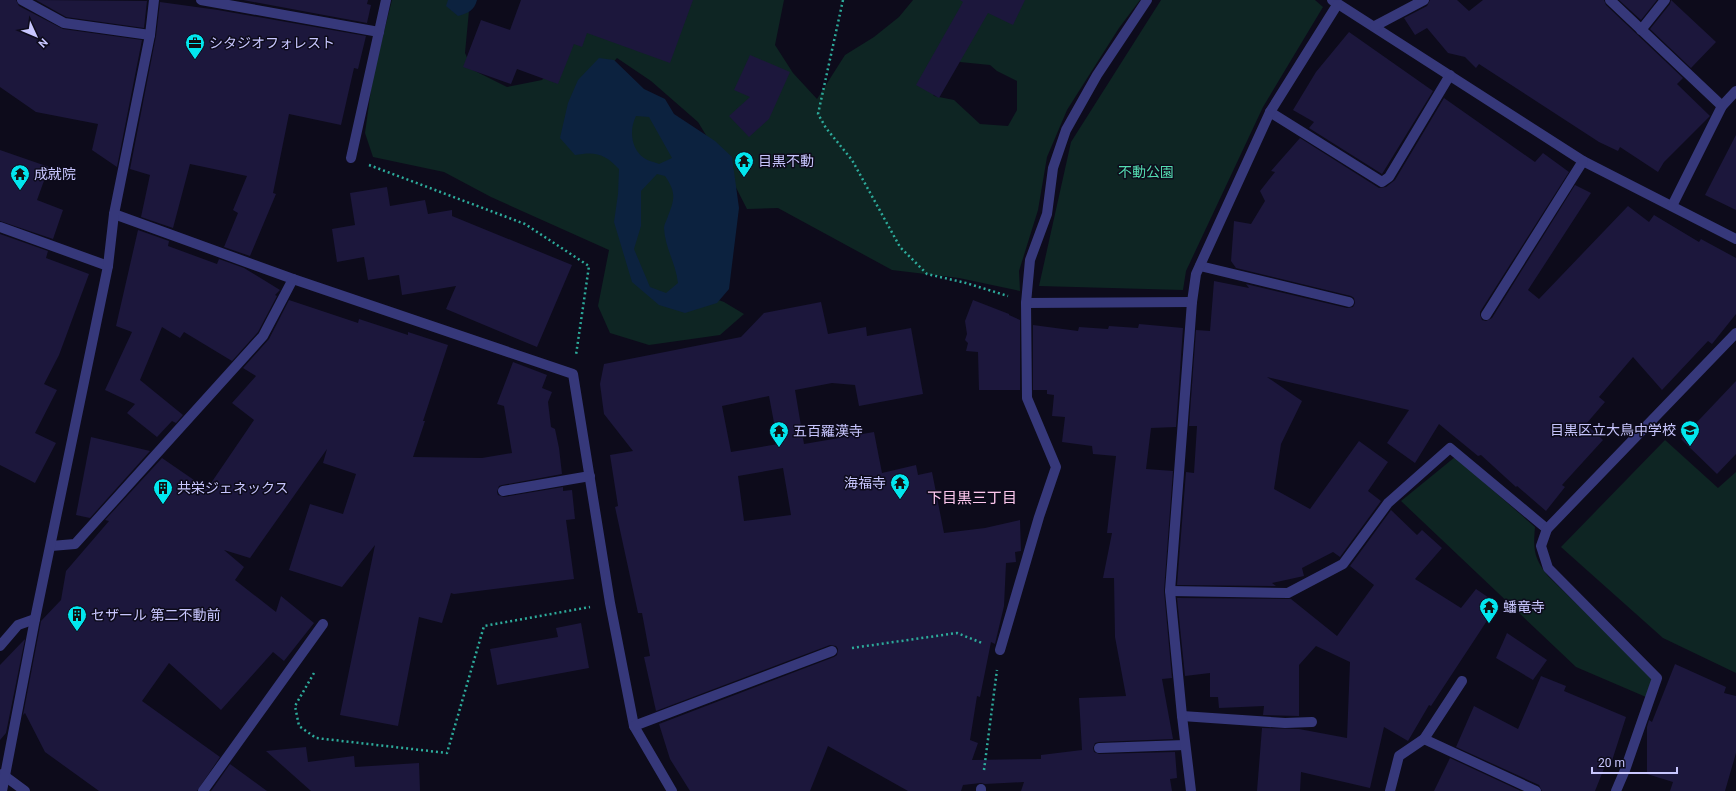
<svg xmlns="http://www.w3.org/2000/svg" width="1736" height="791" font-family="Roboto,'Noto Sans JP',sans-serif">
<rect width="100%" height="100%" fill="#0d0b1b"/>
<!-- green -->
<g fill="#0e2523" fill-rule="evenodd">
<path d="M392,0h78l-5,53 8,17 34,17 35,-7 30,-32 12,-32 104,-16h96l-9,45 18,28 24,26 28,-44 29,-18 25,-20 14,-17h227l-21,28 -52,82 -20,47 -9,53 -19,61 1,20 -61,-13 -67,-8 -114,-62 -31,1 -21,-41 -28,-46 -47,-41 -34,-23 -14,16 65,42 31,177 25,9 20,12 -24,21 -71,10 -39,-12 -12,-27 11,-56 -118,-53 -47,-25 -71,-15 -8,-24 8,-58zM950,61l40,4 7,6 20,10v29l-9,16 -28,-2 -26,-24 -20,-4 -8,-18z"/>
<path d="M1161,0h154l8,7 -60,100 -77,164 -3,19 -144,-4 32,-144z"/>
<path d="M1665,440l53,48 18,-16v201l-73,-35 -102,-91z"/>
<path d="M1455,457l80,70c-2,23 -1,31 13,49l105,102 -7,19 -70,-30 -175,-166z"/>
</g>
<!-- water -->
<g fill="#0c223f" fill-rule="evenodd">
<path d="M448,0h29c-3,11 -9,13 -19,16l-12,-10z"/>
<path d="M599,58l15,2 30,29 21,10 9,15 41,27 17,16 7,51 -10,81 -12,14 -32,10 -26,-8 -27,-23 -18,-60 4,-28 1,-25c-14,-15 -23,-18 -44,-14l-15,-17 8,-35 10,-23zM636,116l13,1 23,41 -13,6c-4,-2 -11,-3 -15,-6 -13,-9 -15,-28 -8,-42zM657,174l8,2c11,16 10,23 3,40 -1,4 -4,8 -4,12 1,20 12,36 14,55l-12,10 -16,-6 -16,-38 7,-23v-35z"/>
</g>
<!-- building -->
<g fill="#1c173c" fill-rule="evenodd">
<path d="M0,0h16l3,6 44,23 79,11 -25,127 -25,-17 6,-26 -62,-12 -36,-25z"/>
<path d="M36,0l111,1 -3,27 -78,-11z"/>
<path d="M243,0h125l-1,4 4,1 -4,18z"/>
<path d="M521,0h172l-23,63 -83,-30 -5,14 -8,-3 -16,40 -41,-15 -6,15 -48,-17 18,-47 29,10z"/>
<path d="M960,0h65l-12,25 -25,-12 -49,85 -23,-13 47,-83z"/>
<path d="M1430,0h27l12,11 14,-11h121l2,5 77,73 -6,6 33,32 -46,46 -6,10 -38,-25 -2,4 -19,-9 -120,-78 -3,4 -11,-11 -17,-4 -21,-25 -12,7 -11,-17 23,-12z"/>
<path d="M1619,0h38l-16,20z"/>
<path d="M1671,0l45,42 -25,26 -41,-39 20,-25z"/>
<path d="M160,2l58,8 148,26 -8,33 -4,-1 -13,57 -52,-11 -16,79 3,1 -26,62 -26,-9 14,-34 -5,-3 14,-34 -57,-12 -17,64 -32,-11 9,-42 -20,-6 26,-133z"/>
<path d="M1349,32l84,59 -51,83 -73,-46 5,-6 -21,-12 23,-38z"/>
<path d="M750,55l40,17 -21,47 -20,18 -20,-21 21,-19 -16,-7z"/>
<path d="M1444,98l91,64 8,-9 26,19 -89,140v3l2,5 4,1 6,-3 83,-133 16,8 -63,97 11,9 89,-93 21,16 5,-7 45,27 2,-3 35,19v56l-24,30 -4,-3 -46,49 -29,-33 -34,40 6,5 -19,22 17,16 -41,45 3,2 -19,24 -29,-25 -1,1 -35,-32 -3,1 -39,-32 -24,39 -28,-20 22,-33 -142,-33 35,24 -21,43 -7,45 36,20 49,-68 29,21 -20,29 13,10 -41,56 -7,-5 -31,16 2,8 -32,7 4,3 -99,-1 9,-113 8,1 3,-47h-8l7,-96 14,1 4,-50 35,7 -3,-4 101,24 6,-1 2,-4 -1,-5 -3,-2 -115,-28 -5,-7 3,-40 17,3 14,-23 -5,-10 15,-19 -4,-1 29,-33 79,50 7,-1 9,-7z"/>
<path d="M1736,135v75l-31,-15z"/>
<path d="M0,150l49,17 -12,33 26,10 -10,29 -53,-18z"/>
<path d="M387,187l3,19 35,-6 3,14 24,-4v6l120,49 -35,82 -91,-38 10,-23 -54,9 -3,-20 -31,5 -4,-23 -27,5 -5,-33 23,-4 -5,-32z"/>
<path d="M138,230l31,11 -1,5 49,18 2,-5 25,9 36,22 -5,5 2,1 -19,36 -26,29 -48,-29 -4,6 -18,-11 -22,53 43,35 -7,8 -4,-2 -15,16 -30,-24 8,-9 -30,-14 27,-58 -16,-6z"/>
<path d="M0,234l48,17 -2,7 43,16 -30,81 -15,29 13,6 -22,43 21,10 -21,40 -35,-18z"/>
<path d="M289,300l69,23 1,-4 49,16v-3l40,13 -25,76h2l-12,36 69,1 30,-5 -8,-47 -7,-2 16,-42 34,13 -5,13 10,4 -4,10 3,25 4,2 4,19 3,26 -60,11 -3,1 -2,6 1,3 6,2 59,-10v4l9,-1 3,29 -9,1 8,59 -120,15 -3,-1 -9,30 -23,-6 -21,109 -58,-11 35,-170 -33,42 -53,-17 21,-66 33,10 13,-40 -33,-11 4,-14 -77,109 -26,-8 20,17 -9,13 41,32 5,-16 33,27 -30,38 -11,-9 -52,58 -52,-47 -27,38 78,56 -23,34h-98l-54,-39 -20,-39 -2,2 18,-94 20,-21 5,-29 43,-50 -4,-1 57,-62 45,31 47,-69 -22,-17 24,-27 -13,-8 26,-29z"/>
<path d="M973,300l36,14v1l11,5v70h-41l-1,-38 -12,-1 2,-8 -3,-3 2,-6 -2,-13z"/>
<path d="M821,302l7,32 38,-7 1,9 44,-8 12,66 -64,12 -4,-21 -23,-2 -37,7 9,54 70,-12 8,41 34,-8 2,10 14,-3 12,61 41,-5 35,-8 1,31 -6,1 1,10 -10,1 -2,43 -9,38 -4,-2 -11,55 -3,-1 -7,44 8,3 -6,17 69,-1v-4l41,-5 -3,-52 47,-2 -11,-59 -1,-59h-11l9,-45h-5l9,-77 -23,-2 -1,-8 -30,-4 3,-25 -13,-1 2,-21 -7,-1v-4h-14v-65l45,6 1,-4 29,2 1,-3 29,2 1,-4 44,4 -7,99 -25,1 -5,41 27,2 -9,120 8,87 -10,1 11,60 -74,3 -4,1 -2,5 1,4 5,2 76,-2 2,26 -7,1 2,12h-151l3,-9 -39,2 -4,-1 -18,2 -2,6h-53l-80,-45 -18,45h-120l-20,-32 -11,-35 175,-67 3,-2 1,-6 -2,-3 -6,-1 -174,66 -12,-54 6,-1 -8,-43h-4l-23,-106 3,-1 -8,-51 23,-4 -29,-37 -4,-30 4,-20 137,-27 23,-24zM769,396l9,48 -47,8 -9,-46zM783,468l8,47 -47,6 -6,-45z"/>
<path d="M1736,381v73l-19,20 -36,-35z"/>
<path d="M91,437l59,14 -60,67 -14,-3z"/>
<path d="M1391,510l26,25 5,-5 20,18 -27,31 46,29 15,-19 22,15 -67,102 -2,-1 -21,36 -24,-14 -14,61 -69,-16 -1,19h-43l5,-63 37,1 48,9 3,-76 -34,-16 -17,19v51l-36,-1 1,-9 -45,2 -1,-11h-8v-24l-25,3 -8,-78 114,1 46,37 37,-51 -24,-19z"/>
<path d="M581,623l8,45 -92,17 -7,-36 68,-12 -2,-9z"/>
<path d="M1507,633l40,27 -14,20 -37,-22z"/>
<path d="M25,639l-19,94 -6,7v-75z"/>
<path d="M1675,664l51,23 -2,6 12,3v57l-11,38h-55l3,-9 -26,-8v-47l2,-7 3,2z"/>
<path d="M1541,676l25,10 -2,5 62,26 -16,50 -5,-1 -10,25h-53l-3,-6 -83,-38 18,-41 44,23z"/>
<path d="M306,747l2,15 46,-6 1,11 64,-4 1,28h-109l-45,-40z"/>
<path d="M1450,758l71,33h-87z"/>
<path d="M230,764l37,27h-56z"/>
</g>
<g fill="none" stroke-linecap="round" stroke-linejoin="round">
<!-- path -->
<g stroke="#2dab9b" stroke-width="2.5" stroke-dasharray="2 3" stroke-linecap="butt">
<path d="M843,0l-25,114 8,14 26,32 48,87 27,27 39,9 42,13"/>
<path d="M369,165l156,59 64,42 -13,89"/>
<path d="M852,648l105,-15 25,10"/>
<path d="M314,673l-19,33 4,20 17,12 131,15 37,-127 106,-19"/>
<path d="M984,770l13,-100"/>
</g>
<!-- minor -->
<g stroke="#36387a" stroke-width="10">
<path d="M22,0l42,23 86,12"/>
<path d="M201,0l178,32"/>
<path d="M1332,0l251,161 153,78"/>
<path d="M1610,0l112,106"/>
<path d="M1375,26l49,-26"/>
<path d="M1641,30l24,-30"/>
<path d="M1270,112l112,70 7,-5 61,-102"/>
<path d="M351,158l35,-158"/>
<path d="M1672,206l50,-100 14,-15"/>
<path d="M114,214l179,65 280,95 37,229 24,123 38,65"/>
<path d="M0,227l108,39"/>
<path d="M1200,266l149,36"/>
<path d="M1026,303l166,-1"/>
<path d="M1486,315l97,-154"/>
<path d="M503,491l87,-15"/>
<path d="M51,546l24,-2 188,-208 30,-57"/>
<path d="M1170,591l118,2 55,-29 45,-61 62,-55 97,81"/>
<path d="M0,646l18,-21 17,-6"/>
<path d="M1000,650l39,-133 17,-50 -29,-69 -1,-95 4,-43 17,-46 6,-46 13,-38 31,-55 50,-75"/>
<path d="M1182,716l103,7 27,-1"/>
<path d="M634,726l198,-75"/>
<path d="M1424,739l112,52"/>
<path d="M1099,748l86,-3"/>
<path d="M2,774l23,17"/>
<path d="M2,791l33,-172 73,-353 6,-52 36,-179 4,-35"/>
<path d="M203,791l120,-167"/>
<path d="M981,791v-2"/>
<path d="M1191,791l-9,-75 -12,-125 22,-289 4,-28 74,-162 67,-107"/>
<path d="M1390,791l9,-35 25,-17 38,-58"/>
<path d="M1616,791l9,-21 32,-92 -109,-110 -7,-22 6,-17 189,-196"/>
</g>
</g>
<!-- icons -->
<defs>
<symbol id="office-pin" viewBox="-11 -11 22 30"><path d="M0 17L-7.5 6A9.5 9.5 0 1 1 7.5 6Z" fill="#02e6ee" stroke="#0d0b1b"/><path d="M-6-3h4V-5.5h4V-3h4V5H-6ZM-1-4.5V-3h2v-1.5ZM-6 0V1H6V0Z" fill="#111"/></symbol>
<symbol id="temple-pin" viewBox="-11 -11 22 30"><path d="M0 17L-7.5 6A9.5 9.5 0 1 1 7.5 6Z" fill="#02e6ee" stroke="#0d0b1b"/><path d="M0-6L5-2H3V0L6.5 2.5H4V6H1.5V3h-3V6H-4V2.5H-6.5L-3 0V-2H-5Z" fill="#111"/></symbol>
<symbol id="school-pin" viewBox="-11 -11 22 30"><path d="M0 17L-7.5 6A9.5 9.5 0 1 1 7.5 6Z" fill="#02e6ee" stroke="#0d0b1b"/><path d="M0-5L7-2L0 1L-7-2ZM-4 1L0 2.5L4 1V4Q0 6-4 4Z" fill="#111"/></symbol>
<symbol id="building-pin" viewBox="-11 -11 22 30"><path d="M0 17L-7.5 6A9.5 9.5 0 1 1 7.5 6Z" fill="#02e6ee" stroke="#0d0b1b"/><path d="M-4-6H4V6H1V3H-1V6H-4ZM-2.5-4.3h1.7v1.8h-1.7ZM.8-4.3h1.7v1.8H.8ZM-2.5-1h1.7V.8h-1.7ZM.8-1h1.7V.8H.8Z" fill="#111"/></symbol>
</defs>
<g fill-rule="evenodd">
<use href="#office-pin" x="184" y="32" width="22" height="30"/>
<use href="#temple-pin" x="733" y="150" width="22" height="30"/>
<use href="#temple-pin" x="9" y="163" width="22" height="30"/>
<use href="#school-pin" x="1679" y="419" width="22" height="30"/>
<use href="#temple-pin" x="768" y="420" width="22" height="30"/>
<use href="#temple-pin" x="889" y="472" width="22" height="30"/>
<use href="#building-pin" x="152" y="477" width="22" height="30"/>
<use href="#temple-pin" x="1478" y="596" width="22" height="30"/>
<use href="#building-pin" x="66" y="604" width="22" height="30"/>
</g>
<g text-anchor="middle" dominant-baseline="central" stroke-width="3" stroke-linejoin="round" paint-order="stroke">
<!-- poi labels -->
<g font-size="14" fill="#c8c6fe" stroke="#0d0b1b" text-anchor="start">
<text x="209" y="43">シタジオフォレスト</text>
<text x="758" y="161">目黒不動</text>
<text x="34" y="174">成就院</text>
<text x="1676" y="430" text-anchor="end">目黒区立大鳥中学校</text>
<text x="793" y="431">五百羅漢寺</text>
<text x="886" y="483" text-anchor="end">海福寺</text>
<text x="177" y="488">共栄ジェネックス</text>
<text x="1503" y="607">蟠竜寺</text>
<text x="91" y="615">セザール 第二不動前</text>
</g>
<!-- park labels -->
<g font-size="14" fill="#54dcb1" stroke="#0d0b1b">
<text x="1146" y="172">不動公園</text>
</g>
<!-- neighbourhood labels -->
<g font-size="15" fill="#fec8ee" stroke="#0d0b1b">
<text x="972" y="498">下目黒三丁目</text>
</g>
</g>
<!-- north arrow -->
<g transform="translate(36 36) rotate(134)" stroke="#0d0b1b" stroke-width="3" paint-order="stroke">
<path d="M0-3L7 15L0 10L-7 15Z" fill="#c8c6fe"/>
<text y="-6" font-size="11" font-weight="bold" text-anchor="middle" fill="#c8c6fe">N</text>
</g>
<!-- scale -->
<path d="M1592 767v6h85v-6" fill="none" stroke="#c8c6fe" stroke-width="2"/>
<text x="1598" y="767" font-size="12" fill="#c8c6fe" stroke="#0d0b1b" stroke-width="3" paint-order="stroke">20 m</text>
</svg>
